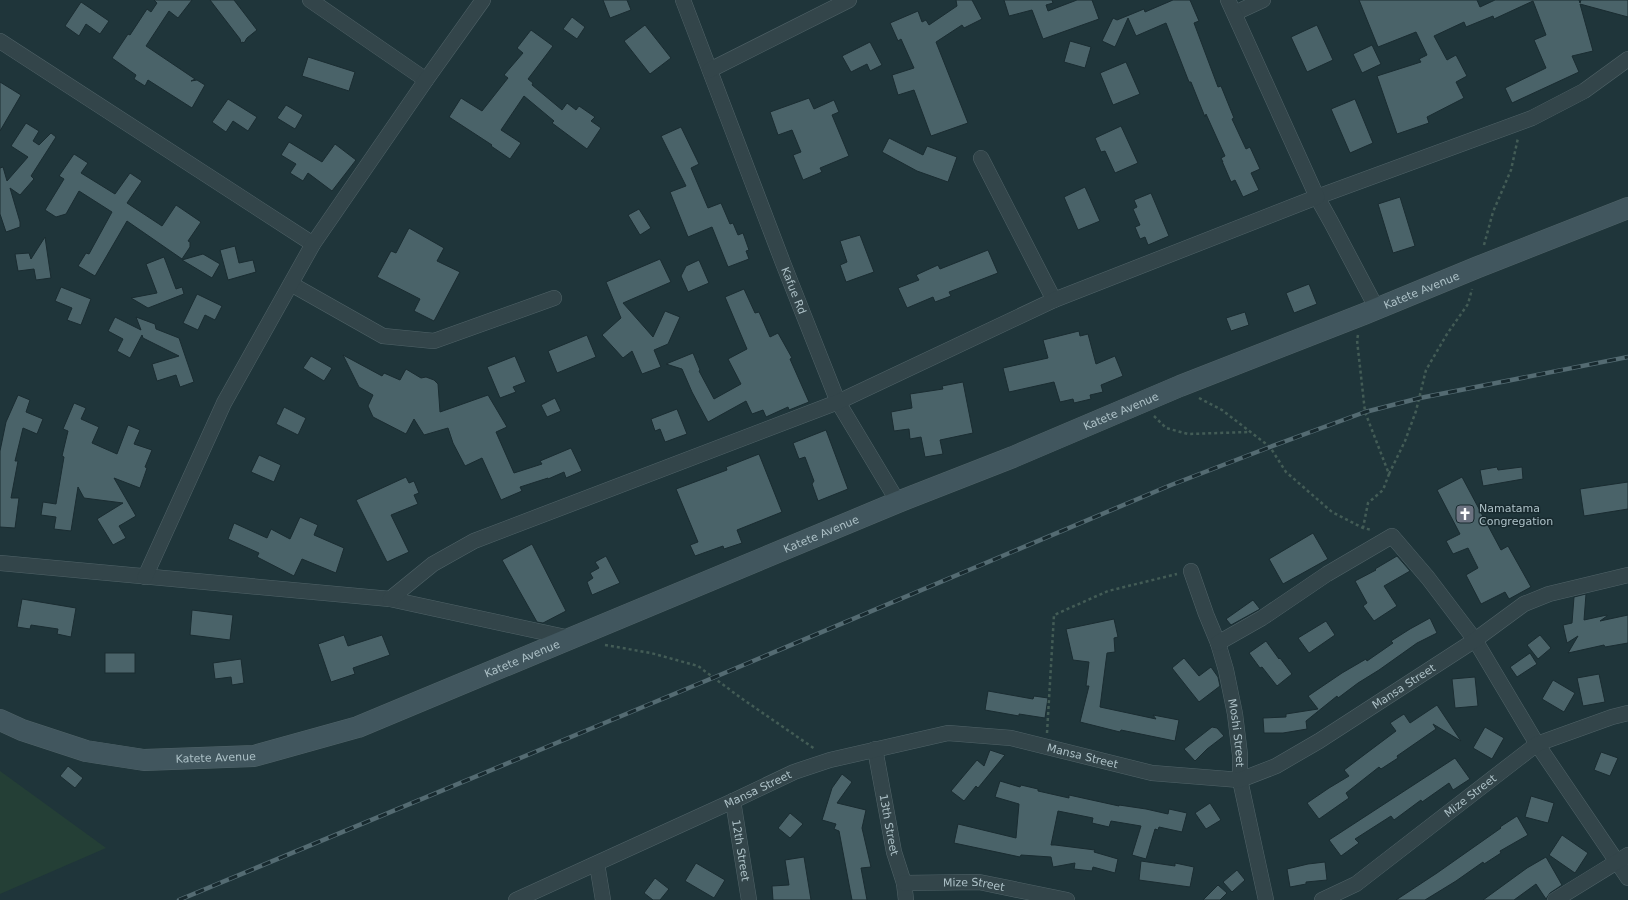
<svg xmlns="http://www.w3.org/2000/svg" width="1628" height="900" font-family="'DejaVu Sans',sans-serif">
<rect width="100%" height="100%" fill="#1f353a"/>
<!-- green -->
<path fill="#243f36" d="M0,771l106,77 -106,46z"/>
<!-- building -->
<g fill="#4a6369" stroke="#1a2c31">
<path d="M154,0h38l-14,18 -9,-7 -23,35 49,33 -4,2 6,-1 8,5 -13,23 -44,-28 -3,6 -11,-7 2,-4 -24,-17 16,-24 2,1 17,-26 4,3 6,-9z"/>
<path d="M210,0h24l23,30 -10,8 -3,5 -1,-1 -2,1 -1,-4z"/>
<path d="M603,0h24l4,10 -21,8z"/>
<path d="M956,0h16l10,19 -18,9 -2,-3 -26,17 32,81 -37,13 -17,-46 -16,5 -6,-20 22,-7 -13,-29 -3,2 -8,-18 28,-12 4,11 4,-2 3,5 28,-19z"/>
<path d="M1004,0h48l1,3 -7,2 2,6 29,-11h15l7,19 -56,20 -11,-29 -23,6z"/>
<path d="M1173,0h17l9,21 -5,2 24,64 3,-1 13,32 -2,1 14,30 4,-2 10,22 -9,4 8,17 -16,7 -8,-17 -4,2 -9,-21 1,1 -2,-4 4,-2 -19,-42 -1,3 -14,-35h-2l-23,-59 -30,13 -8,-18 -13,29 -13,-6 11,-23 4,2 27,-11 1,3z"/>
<path d="M1359,0h118l3,7 15,-7h84l1,3 1,-3h47v17l-48,-13 13,47 -21,5 7,16 -67,31 -7,-15 41,-20 -12,-28 12,-5 -13,-34 -39,18 -1,-3 -27,11 -2,-5 -30,14 13,24 9,-5 11,21 -11,6 8,16 -37,19 2,6 -32,11 -20,-58 44,-14 -2,-3 8,-4 -11,-23 -38,15z"/>
<path d="M81,2l28,19 -9,13 -14,-10 -7,12 -14,-10z"/>
<path d="M572,17l13,10 -8,12 -14,-10z"/>
<path d="M645,25l26,33 -21,16 -26,-33z"/>
<path d="M1317,25l16,35 -26,12 -16,-35z"/>
<path d="M531,30l22,16 -25,33 5,4 -1,2 30,25 5,-7 9,7 3,-4 16,11 -4,4 10,7 -14,21 -35,-26 2,-2 -30,-25 -23,34 20,13 -11,16 -19,-13 1,-1 -43,-28 12,-19 21,13 26,-33 -4,-3 19,-22 -6,-5z"/>
<path d="M1070,41l21,6 -6,21 -21,-6z"/>
<path d="M870,42l12,23 -12,6 -3,-7 -16,8 -9,-16z"/>
<path d="M1372,45l9,19 -19,9 -9,-19z"/>
<path d="M308,57l47,15 -6,19 -47,-15z"/>
<path d="M1126,62l14,32 -27,11 -13,-32z"/>
<path d="M0,82l21,13 -21,36z"/>
<path d="M809,98l5,11 20,-9 5,12 -7,3 17,41 -29,12 2,4 -19,8 -10,-25 8,-3 -9,-22 -14,5 -8,-23z"/>
<path d="M228,99l29,18 -9,14 -15,-10 -7,11 -14,-10z"/>
<path d="M1355,99l18,44 -23,10 -19,-44z"/>
<path d="M286,105l17,10 -8,14 -18,-11z"/>
<path d="M26,123l13,8 -6,10 6,4 12,-12 5,4 -25,39 3,3 -14,16 -10,-7 10,34v5l-14,5 -6,-18v-46l3,-1 4,14 21,-24 -17,-11z"/>
<path d="M1121,126l17,37 -23,10 -10,-22 -4,1 -6,-14z"/>
<path d="M681,127l18,37 -8,4 17,40 13,-5 9,21 3,-1 5,12 5,-2 6,17 -3,1 3,8 -21,8 -16,-40 -24,10 -18,-45 16,-6 -25,-50z"/>
<path d="M889,138l34,17 4,-9 30,11 -9,25 -31,-11 -35,-19z"/>
<path d="M289,142l33,20 13,-18 21,16 -24,31 -24,-18 -5,8 -13,-8 6,-9 -15,-9z"/>
<path d="M74,154l14,9 -7,10 34,21 15,-21 12,8 -15,22 35,23 14,-21 25,17 -13,19 2,1v5l-8,12 -55,-38 -32,55 -17,-10 8,-13 3,1 23,-42 -33,-21 -13,23 -10,3 -11,-7 19,-31 -5,-3z"/>
<path d="M1085,187l15,34 -22,9 -14,-33z"/>
<path d="M1151,193l18,43 -21,9 -3,-8 -5,2 -5,-12 5,-2 -7,-16 4,-2 -3,-7z"/>
<path d="M1400,197l15,49 -22,7 -15,-49z"/>
<path d="M639,209l12,19 -11,7 -12,-20z"/>
<path d="M409,228l35,20 -7,13 23,11 -26,49 -20,-10 6,-12 -43,-22 14,-26 5,2z"/>
<path d="M860,235l14,37 -28,10 -6,-17 7,-3 -7,-21z"/>
<path d="M45,237l6,41 -15,2 -2,-11 -16,2 -3,-17 14,-1 2,6z"/>
<path d="M235,246l4,17 14,-3 3,12 -28,8 -8,-30z"/>
<path d="M988,250l10,23 -49,19 2,4 -16,6 -2,-5 -26,11 -9,-20 21,-8 -3,-5 22,-10 2,4z"/>
<path d="M203,254l17,10 -8,14 -30,-18z"/>
<path d="M164,257l12,32 6,-2 2,7 -36,14 -17,-10 26,-5 -11,-29z"/>
<path d="M660,259l11,23 -48,21 30,34 12,-26 15,6 -12,27 -14,6 7,17 -19,7 -10,-23 -9,7 -21,-23 19,-17 -15,-36z"/>
<path d="M699,260l10,23 -21,9 -7,-16 5,-10z"/>
<path d="M1309,284l8,20 -23,9 -8,-20z"/>
<path d="M61,287l30,12 -10,26 -14,-5 5,-12 -17,-7z"/>
<path d="M744,289l11,24 4,-1 11,25 8,-4 14,25 -2,1 19,43 -20,8 -1,-3 -22,10 -3,-7 -11,4 -6,-13 -38,21 -16,-30 -10,-23 -16,-5 27,-11 7,17 -1,1 15,28 27,-15 -13,-25 19,-10 -22,-52z"/>
<path d="M197,294l25,12 -7,14 -10,-5 -7,15 -15,-7z"/>
<path d="M1245,312l4,13 -18,6 -5,-13z"/>
<path d="M115,317l26,13 -5,-13 19,7 1,5 23,9 15,44 -14,5 -4,-12 -19,6 -5,-17 27,-8 -36,-18 -1,-3 -12,23 -13,-7 6,-12 -15,-8z"/>
<path d="M1079,331l1,5 8,-2 8,30 19,-8 8,20 -22,9 2,7 -13,3 1,4 -17,4 -1,-4 -13,3 -6,-20 -45,10 -6,-24 45,-10 -5,-18z"/>
<path d="M587,335l9,22 -39,16 -9,-22z"/>
<path d="M343,355l39,21 2,-3 16,7 6,-11 15,9 5,-1 8,3 4,4 2,28 48,-17 19,32 -11,5 18,41 28,-9 -2,-3 31,-13 11,23 -16,7 -2,-6 -16,7v-1l-28,9 2,4 -21,9 -19,-42 -17,8 -12,-23 -5,-15 -24,7 -10,-16 -8,15 -33,-17 -5,-11 5,-11 -14,-8z"/>
<path d="M311,356l21,12 -8,13 -21,-13z"/>
<path d="M515,356l11,26 -13,5 3,5 -16,6 -13,-31z"/>
<path d="M963,382l10,51 -33,7 3,14 -18,3 -4,-20 -11,2 -1,-10 -15,2 -3,-19 21,-4 -2,-14 33,-5 -1,-3z"/>
<path d="M18,395l12,5 -4,12 17,7 -6,15 -14,-6 -8,33h3l-7,37h8l-4,30 -15,-1v-76l6,-29z"/>
<path d="M555,398l6,13 -14,6 -6,-12z"/>
<path d="M74,403l12,5 -5,11 18,8 -7,16 25,11 11,-29 12,5 -6,14 18,6 -7,17 2,1 -7,20 -26,-10 22,38 -17,10 7,12 -13,7 -16,-26 26,-16 -39,-5 -6,-11 -7,44 -17,-2 2,-12 -15,-2 2,-13 13,2 8,-47 -2,-1 6,-25 -5,-2z"/>
<path d="M284,407l22,11 -8,17 -22,-11z"/>
<path d="M677,409l10,25 -22,8 -5,-13 -5,2 -4,-12z"/>
<path d="M826,430l22,59 -30,12 -6,-17 2,-3 -9,-24 -6,2 -6,-16z"/>
<path d="M759,454l23,58 -45,18 5,13 -18,6 -1,-3 -28,10 -5,-11 8,-3 -22,-53 51,-19 -1,-3z"/>
<path d="M259,455l22,10 -7,17 -23,-10z"/>
<path d="M1497,467l1,3 24,-3 1,12 -40,7 -3,-16z"/>
<path d="M406,477l3,6 5,-2 5,12 -5,2 4,9 -27,11 18,37 -22,10 -31,-62z"/>
<path d="M1462,477l39,73 7,-4 23,41 -22,12 -4,-7 -24,12 -15,-29 12,-7 -10,-20 -15,6 -7,-13 14,-7 -23,-44z"/>
<path d="M1628,482v27l-44,7 -4,-27z"/>
<path d="M300,517l18,8 -4,10 30,13 -8,25 -34,-14 -8,17 -37,-19 2,-4 -31,-14 6,-16 33,15 4,-9 19,10z"/>
<path d="M1313,533l15,26 -45,25 -14,-25z"/>
<path d="M532,544l34,67 -23,12 -6,-1 -35,-62z"/>
<path d="M606,556l14,27 -28,12 -5,-13 6,-4 -3,-5 9,-5 -4,-6z"/>
<path d="M1397,556l13,15 -26,15 13,20 -23,15 -11,-15 4,-3 -12,-22 21,-11 -1,-1z"/>
<path d="M1586,594l-2,26 23,-5v1l-7,5 28,-6v28l-23,4 -1,-2 -36,8 10,-17 -11,7 -4,-18 9,-2 2,-26z"/>
<path d="M22,599l54,9 -5,29 -14,-3 1,-5 -27,-4 -1,4 -13,-2z"/>
<path d="M1253,600l7,9 -29,16 -5,-6z"/>
<path d="M192,610l41,5 -3,25 -40,-5z"/>
<path d="M1430,618l7,15 -20,10 -38,27 -21,13 -20,15 -1,-2 -31,25 1,8 -24,4h-19l-1,-15 23,-1v-3l32,-5 -10,-13 34,-23 24,-14 1,2 26,-18 -2,-2 19,-12z"/>
<path d="M1114,619l4,18 -4,1 1,14 -8,1 -7,54 56,12 -3,-4 26,5 -4,21 -54,-11 -1,2 -40,-10 9,-36h-3l3,-24 -16,-2 -7,-31z"/>
<path d="M1326,621l9,14 -26,18 -11,-15z"/>
<path d="M344,635l4,11 34,-11 8,20 -37,13 2,6 -24,8 -13,-38z"/>
<path d="M1540,635l11,13 -13,11 -11,-14z"/>
<path d="M1266,641l13,18 1,-1 12,16 -15,12 -15,-19 -2,1 -11,-15z"/>
<rect x="105" y="653" width="30" height="20"/>
<path d="M1530,653l7,11 -20,13 -7,-10z"/>
<path d="M1184,658l15,18 12,-9 7,10 2,9 -21,16 -27,-34z"/>
<path d="M241,659l3,24 -12,2 -1,-8 -16,2 -2,-16z"/>
<path d="M1599,674l6,28 -22,4 -6,-28z"/>
<path d="M1475,677l3,29 -23,2 -3,-29z"/>
<path d="M1553,680l22,13 -11,19 -22,-13z"/>
<path d="M988,691l45,8 1,-3 14,2 -3,20 -26,-4v2l-34,-6z"/>
<path d="M1437,705l24,36 -28,-17 3,5 -39,27 1,2 -17,11 -2,-2 -33,26 3,5 -30,21 -12,-16 22,-15 20,-12 -5,-6 52,-39 -6,-8 14,-9 6,9z"/>
<path d="M1212,727l5,1 7,8 -17,13 -12,12 -11,-12z"/>
<path d="M1485,727l19,11 -12,21 -19,-11z"/>
<path d="M990,750l15,5 -27,33 -2,-2 -12,15 -13,-10 26,-31 7,6z"/>
<path d="M1601,752l17,6 -8,18 -16,-6z"/>
<path d="M1455,758l15,21 -17,11 -4,-7 -27,19 -1,-2 -27,20 -3,-4 -36,23 4,4 -18,13 -12,-16z"/>
<path d="M68,766l15,12 -8,10 -15,-12z"/>
<path d="M842,774l10,8 -15,21 29,7 -4,18 9,39 -10,1 6,32h-15l-13,-69 -5,-2 2,-5 -14,-4 10,-32z"/>
<path d="M1000,781l20,6 1,-2 17,4v2l31,7v-3l50,11v-1l27,4 22,5 1,-5 18,4 -5,19 -23,-5 -1,3 -3,-1 -9,30 -14,-4 9,-29 -30,-5 -2,6 -17,-4 1,-5 -35,-7 -7,34h4l40,5 -1,2 24,7 -3,14 -22,-6 -1,4 -18,-2 1,-6 -22,4 -2,-10 -30,-2 -1,2 -66,-14 4,-19 58,14 3,-34 -24,-7z"/>
<path d="M1531,796l23,7 -6,20 -23,-6z"/>
<path d="M1210,803l11,17 -15,9 -11,-16z"/>
<path d="M790,813l13,11 -13,14 -12,-10z"/>
<path d="M1517,816l11,19 -28,16 1,2 -17,11 -1,-2 -27,19 -31,19h-29l41,-27 64,-45 -1,-1z"/>
<path d="M1562,835l26,18 -13,20 -26,-18z"/>
<path d="M804,857l7,43h-38l-1,-14 17,-1 -4,-25z"/>
<path d="M1546,857l16,28 -12,8 -4,6 -10,-15 -22,16h-31l44,-32z"/>
<path d="M1141,861l34,5v-3l19,4 -4,20 -51,-7z"/>
<path d="M1325,862l2,18 -21,2v2l-16,3 -3,-18 21,-5z"/>
<path d="M696,863l29,17 -11,18 -29,-17z"/>
<path d="M1237,870l8,10 -13,12 -9,-10z"/>
<path d="M655,878l14,11 -9,11h-7l-9,-7z"/>
<path d="M1218,885l9,8 -7,7h-17z"/>
</g>
<g fill="none" stroke-linecap="round" stroke-linejoin="round">
<defs>
<g id="street">
<path d="M310,0l116,80"/>
<path id="s1" d="M683,0l100,263 55,139 60,100"/>
<path d="M1235,13l28,-13"/>
<path d="M0,41l313,203"/>
<path d="M710,70l139,-70"/>
<path d="M981,158l73,142"/>
<path d="M291,284l92,52 51,5 120,-43"/>
<path d="M1377,309l-46,-87 -14,-25 215,-79 52,-27 44,-32"/>
<path d="M0,563l390,36 180,39"/>
<path id="s2" d="M1191,571l15,43 12,29 8,27 9,44 5,41v25l26,120"/>
<path d="M145,577l79,-174 89,-159 113,-164 57,-80"/>
<path d="M390,599l43,-35 41,-23 364,-139 216,-102 263,-103 -89,-197"/>
<path d="M1218,643l44,-25 65,-44 65,-38 36,42 47,62 62,104 91,134"/>
<path id="s3" d="M875,749l19,103 10,31 2,17"/>
<path id="s4" d="M733,801l16,99"/>
<path d="M597,864l6,36"/>
<path id="s5" d="M904,883l75,-1 88,18"/>
<path id="s6" d="M516,900l217,-99 61,-29 36,-12 118,-27 63,5 141,35 88,7 36,-14 43,-25 156,-101 49,-36 25,-10 79,-19"/>
<path id="s7" d="M1322,900l34,-16 181,-140 75,-27 16,-4"/>
<path d="M1555,900l73,-45"/>
</g>
<g id="secondary">
<path id="s8" d="M0,720l22,10 64,21 58,9 110,-4 104,-29 540,-225 115,-45 167,-71 184,-72 114,-47 150,-59"/>
</g>
</defs>
<!-- street casing -->
<use href="#street" stroke="#506368" stroke-width="16"/>
<!-- secondary casing -->
<use href="#secondary" stroke="#506368" stroke-width="22"/>
<!-- path -->
<g stroke="#435c56" stroke-width="2.5" stroke-dasharray="3 3" stroke-linecap="butt">
<path d="M1484,245l9,-33 18,-42 7,-32"/>
<path d="M1358,335l-1,5 8,72 24,62 -6,16 -15,13 -5,25"/>
<path d="M1199,398l23,12 48,37 16,25 46,40 31,16 9,2"/>
<path d="M1154,416l12,12 22,6 61,-2"/>
<path d="M1389,474l16,-33 11,-30 10,-41 21,-36 21,-30 4,-15"/>
<path d="M605,645l46,8 47,13 43,32 74,51"/>
<path d="M1047,733l7,-118 54,-24 69,-17"/>
</g>
<!-- street -->
<use href="#street" stroke="#33454a" stroke-width="15"/>
<!-- secondary -->
<use href="#secondary" stroke="#41565e" stroke-width="21"/>
<defs>
<path id="rail" d="M179,900l536,-223 456,-192 99,-38 95,-35 55,-14 208,-41"/>
</defs>
<!-- rail casing -->
<use href="#rail" stroke="#546b72" stroke-width="4.5"/>
<!-- rail -->
<use href="#rail" stroke="#182a2f" stroke-width="3" stroke-dasharray="9" stroke-linecap="butt"/>
</g>
<!-- icons -->
<defs>
<symbol id="church-square" viewBox="-11 -11 22 22"><rect x="-9" y="-9" width="18" height="18" rx="4" fill="#6b7280" stroke="#182a2f"/><path d="M-1.2-6h2.4v3.5h3.3v2.4h-3.3V6h-2.4V-.1h-3.3v-2.4h3.3Z" fill="#fff"/></symbol>
</defs>
<g fill-rule="evenodd">
<use href="#church-square" x="1454" y="503" width="22" height="22"/>
</g>
<g text-anchor="middle" dominant-baseline="central" stroke-width="3" stroke-linejoin="round" paint-order="stroke">
<!-- street labels -->
<g font-size="11" fill="#adc1c7" stroke="#182a2f">
<text stroke="none"><textPath href="#s8" startOffset="1518">Katete Avenue</textPath></text>
<text stroke="none"><textPath href="#s1" startOffset="311">Kafue Rd</textPath></text>
<text stroke="none"><textPath href="#s8" startOffset="1194">Katete Avenue</textPath></text>
<text stroke="none"><textPath href="#s8" startOffset="870">Katete Avenue</textPath></text>
<text stroke="none"><textPath href="#s8" startOffset="546">Katete Avenue</textPath></text>
<text stroke="none"><textPath href="#s6" startOffset="951">Mansa Street</textPath></text>
<text stroke="none"><textPath href="#s2" startOffset="169">Moshi Street</textPath></text>
<text stroke="none"><textPath href="#s6" startOffset="602">Mansa Street</textPath></text>
<text stroke="none"><textPath href="#s8" startOffset="222">Katete Avenue</textPath></text>
<text stroke="none"><textPath href="#s6" startOffset="266">Mansa Street</textPath></text>
<text stroke="none"><textPath href="#s7" startOffset="182">Mize Street</textPath></text>
<text stroke="none"><textPath href="#s3" startOffset="77">13th Street</textPath></text>
<text stroke="none"><textPath href="#s4" startOffset="50">12th Street</textPath></text>
<text stroke="none"><textPath href="#s5" startOffset="70">Mize Street</textPath></text>
</g>
<!-- poi labels -->
<g font-size="11" fill="#adc1c7" stroke="#182a2f" text-anchor="start">
<text x="1479" y="508">Namatama<tspan x="1479" dy="13">Congregation</tspan></text>
</g>
</g>
</svg>
